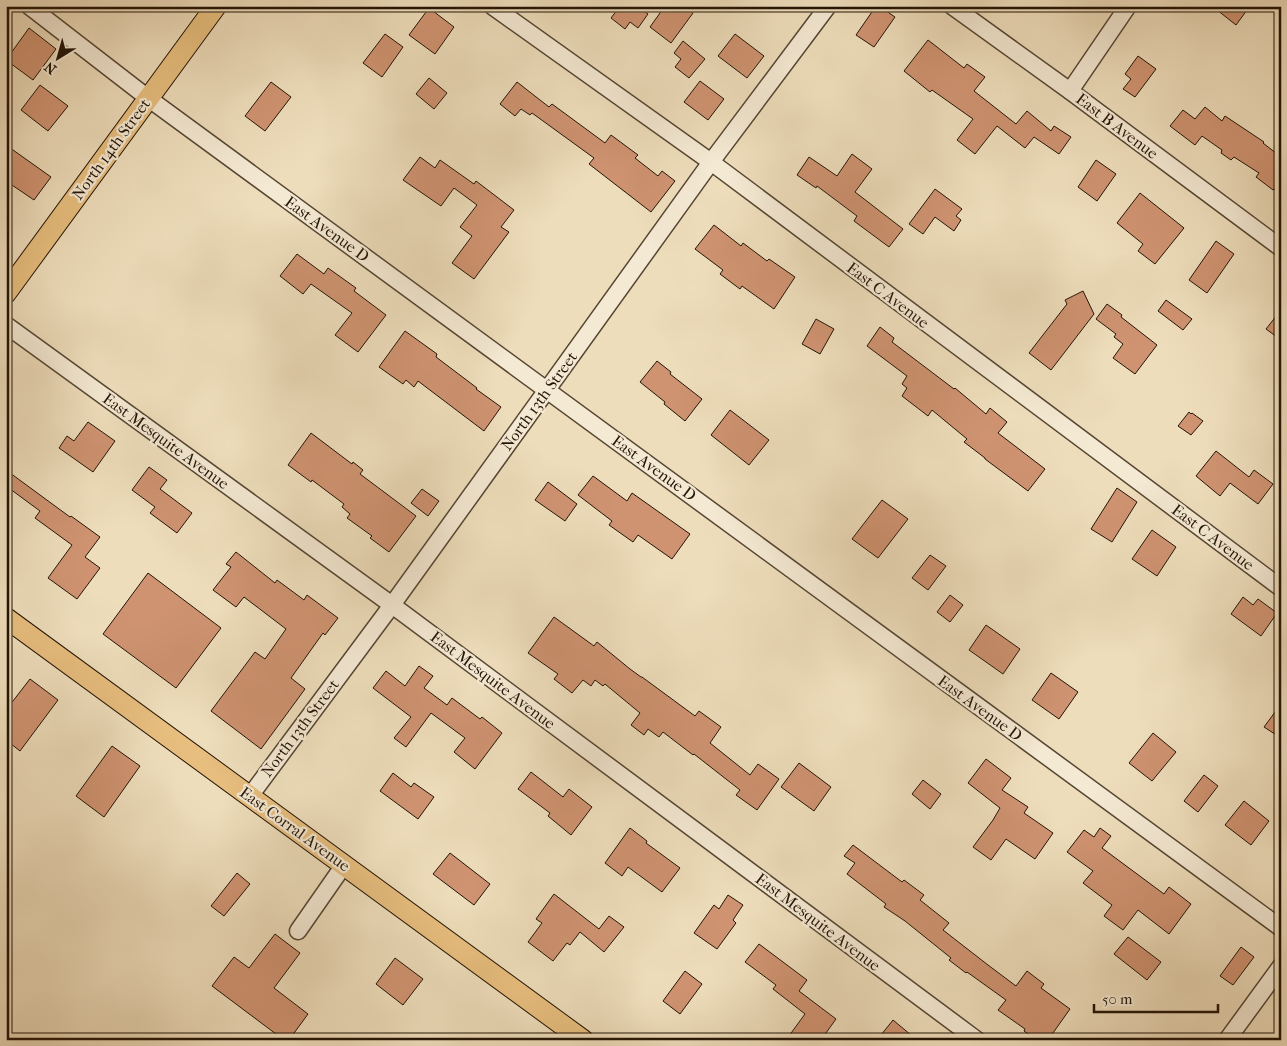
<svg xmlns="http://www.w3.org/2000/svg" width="1287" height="1046" font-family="'IM FELL French Canon',serif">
<rect width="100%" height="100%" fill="#edb"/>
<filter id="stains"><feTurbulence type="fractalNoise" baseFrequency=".004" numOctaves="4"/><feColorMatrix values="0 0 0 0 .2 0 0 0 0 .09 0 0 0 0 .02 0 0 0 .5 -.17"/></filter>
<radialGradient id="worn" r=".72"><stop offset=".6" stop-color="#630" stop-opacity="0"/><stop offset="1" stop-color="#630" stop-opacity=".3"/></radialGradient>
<!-- building -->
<g fill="#cf9371" stroke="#231406">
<path d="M620,6h17l11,8 -10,14 -8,-6 -5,7 -14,-11z"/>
<path d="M665,6h19l9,7 -22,30 -21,-16z"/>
<path d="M876,6h3l16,11 -21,30 -18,-12z"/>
<path d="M1212,6h38l-14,19z"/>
<path d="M429,8l25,19 -19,27 -26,-19z"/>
<path d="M29,28l27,21 -23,31 -27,-20z"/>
<path d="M385,34l18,13 -21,30 -19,-14z"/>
<path d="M735,34l29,22 -17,22 -29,-22z"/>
<path d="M928,40l36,28 3,-4 18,13 -11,14 42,33 11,-13 24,20 3,-5 17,11 -12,17 -25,-17 -9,11 -28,-22 -22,28 -18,-14 16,-21 -41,-29 -2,2 -26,-21z"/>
<path d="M683,41l22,18 -16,19 -14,-11 6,-8 -7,-6z"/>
<path d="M1138,56l18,13 -21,28 -12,-8 8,-10 -6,-5z"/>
<path d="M429,78l18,15 -13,16 -18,-15z"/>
<path d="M700,81l24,18 -16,21 -24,-18z"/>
<path d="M271,82l20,15 -26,34 -20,-15z"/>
<path d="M517,82l32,25 3,-3 53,39 6,-8 27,20 -3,3 23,18 4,-5 13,10 -24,31 -62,-48 5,-6 -62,-45 -2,2 -9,-6 -6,7 -15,-12z"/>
<path d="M40,85l28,21 -20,25 -27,-21z"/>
<path d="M1205,107l17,14 3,-5 39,26 -1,1 18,14v37l-7,-5 -1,1 -17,-13 3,-4 -25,-16 -3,3 -10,-7 1,-3 -20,-14 -7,9 -25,-19 13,-16 12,9z"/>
<path d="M6,145l45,32 -17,23 -28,-19z"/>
<path d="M852,154l20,15 -17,23 48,37 -14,18 -35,-26 3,-5 -40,-30 -1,2 -19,-13 12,-18 28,19z"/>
<path d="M420,157l15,11 5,-8 34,24 2,-3 38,29 -13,17 8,5 -35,47 -22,-16 20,-27 -12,-9 17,-22 -23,-17 -13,18 -38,-26z"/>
<path d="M1096,160l20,14 -19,27 -19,-14z"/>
<path d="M935,189l27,20 -6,7 5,4 -7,11 -19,-14 -12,17 -14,-10z"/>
<path d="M1140,193l44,35 -29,36 -17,-13 5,-7 -26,-21z"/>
<path d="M714,225l27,21 2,-3 24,18 2,-2 26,18 -21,32 -32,-23 -2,3 -20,-15 3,-4 -28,-21z"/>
<path d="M1216,241l18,13 -27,39 -18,-13z"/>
<path d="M297,254l27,20 4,-6 28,20 -2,3 32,24 -28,37 -23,-17 17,-22 -41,-29 -8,10 -23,-18z"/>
<path d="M1083,291l11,23 -43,56 -22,-17 38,-49 -2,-4z"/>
<path d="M1166,300l26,19 -9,11 -25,-19z"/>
<path d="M1107,304l15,11 -1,2 36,28 -22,29 -22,-16 10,-14 -9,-7 2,-3 -20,-15z"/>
<path d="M1281,310v30l-15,-11z"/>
<path d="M816,319l18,10 -14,25 -18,-10z"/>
<path d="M880,327l14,11 -2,4 62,47 1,-1 31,26 4,-6 17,14 -9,11 47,36 -17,22 -43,-32v-1l-21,-16 3,-3 -35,-29 -4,6 -26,-20 5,-8 -5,-4 5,-8 -40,-30z"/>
<path d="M405,331l32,23 -1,3 41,31 -1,1 25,18 -17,24 -66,-50 -4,6 -8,-7 -3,4 -24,-17z"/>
<path d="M657,361l14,11 -1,2 32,25 -17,22 -21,-17 1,-2 -25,-20z"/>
<path d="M730,410l39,30 -20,25 -38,-30z"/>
<path d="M1189,412l2,2 1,-1 11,8 -12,14 -13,-9z"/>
<path d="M88,422l27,19 -22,31 -34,-24 8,-12 7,5z"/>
<path d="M311,433l41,31 1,-2 10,8 -3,4 56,42 -27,36 -19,-14 2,-2 -25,-18 3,-4 -8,-7 2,-3 -32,-24 -1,2 -23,-17z"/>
<path d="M1216,451l33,26 5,-7 19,14 -15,20 -28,-21 -10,13 -24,-20z"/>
<path d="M149,467l18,13 -7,9 32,24 -15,20 -27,-20 5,-6 -23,-17z"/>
<path d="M6,470l64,47 1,-1 29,21 -15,20 15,11 -23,31 -29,-21 24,-33 -37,-27 5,-7 -34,-25z"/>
<path d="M593,476l34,25 5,-8 58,41 -18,25 -34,-24 -5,7 -24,-17 3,-4 -34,-26z"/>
<path d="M548,482l29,22 -12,17 -30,-21z"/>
<path d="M1117,488l20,14 -25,40 -21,-13z"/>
<path d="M422,489l17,12 -11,15 -17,-13z"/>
<path d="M882,500l26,19 -30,39 -26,-19z"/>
<path d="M1152,530l24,17 -19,29 -25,-17z"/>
<path d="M236,552l39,31 2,-3 27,20 3,-5 31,23 -13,17 -2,-2 -32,45 14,11 -44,60 -50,-38 44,-59 10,7 21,-30 -42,-32 -8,10 -23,-17 18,-23 -5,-3z"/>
<path d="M930,555l16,11 -18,24 -16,-12z"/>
<path d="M148,573l73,55 -45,60 -73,-54z"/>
<path d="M950,595l13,10 -13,17 -13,-10z"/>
<path d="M1243,597l10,8 5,-6 19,14 -16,23 -30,-22z"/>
<path d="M554,617l40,29 3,-4 33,27 11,8h1l53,39 4,-5 22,16 -11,16 40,32 8,-11 21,15 -22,31 -21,-15 4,-5 -46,-36 -1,1 -30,-23 -4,5 -11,-8 -4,6 -13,-10 9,-12 -35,-29 -2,2 -8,-6 -4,6 -8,-6 -11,13 -18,-14 4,-5 -30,-21z"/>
<path d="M986,625l34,24 -17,25 -34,-24z"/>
<path d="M419,666l14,10 -9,12 23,17 5,-7 28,21 2,-2 20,16 -27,36 -21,-17 11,-14 -34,-25 -25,34 -12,-9 17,-21 -38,-29 13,-17 19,15z"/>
<path d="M1051,673l27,19 -19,27 -27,-19z"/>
<path d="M30,679l28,21 -38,51 -14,-11v-30z"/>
<path d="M1281,704v34l-17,-11z"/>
<path d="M1153,733l23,19 -24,29 -23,-18z"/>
<path d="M112,746l28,20 -36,51 -28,-21z"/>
<path d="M986,759l25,19 -9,12 26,17 -4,6 29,20 -18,26 -29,-20 -15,21 -18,-13 20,-27 7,-12 -32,-25z"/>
<path d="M799,763l32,24 -17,24 -33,-24z"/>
<path d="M531,772l32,25 6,-8 23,18 -21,28 -23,-19 2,-3 -32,-24z"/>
<path d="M393,773l18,14 3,-4 20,14 -16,22 -38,-28z"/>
<path d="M1204,775l14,11 -20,26 -14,-11z"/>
<path d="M923,780l18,14 -11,15 -18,-15z"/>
<path d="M1244,801l25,20 -18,24 -26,-20z"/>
<path d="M630,828l17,13 -1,2 34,25 -18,24 -34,-25 -6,9 -17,-13z"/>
<path d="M1100,828l11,8 -9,12 62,46 5,-7 22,17 -22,30 -31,-24 -15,20 -19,-14 8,-11 -29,-22 10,-12 -26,-19 17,-22 10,7z"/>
<path d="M853,845l49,37 2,-2 20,15 -4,5 29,23 -6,7 45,35 28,21 11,-15 17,13 -3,4 29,21 -22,31h-11l-13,-9 1,-2 -27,-19 8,-10 -39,-28 -1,1 -17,-13 2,-2 -46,-37 -21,-14 2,-3 -39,-30 8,-11 -11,-7z"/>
<path d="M450,853l40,31 -16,21 -41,-31z"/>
<path d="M237,873l13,11 -26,32 -13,-10z"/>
<path d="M554,894l45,35 10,-13 15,11 -20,25 -24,-20 -10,13 -3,-2 -14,18 -25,-19 14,-19 -6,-4z"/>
<path d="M728,895l15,10 -10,15 3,3 -19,26 -23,-16 20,-28 5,4z"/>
<path d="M275,934l25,19 -26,35 34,26 -19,26h-5l-72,-54 22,-29 15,11z"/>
<path d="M1128,937l33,25 -14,18 -33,-26z"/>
<path d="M759,944l48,36 -8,11 37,28 -15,21h-35l19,-26 -32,-25 3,-4 -31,-23z"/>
<path d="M1241,947l13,10 -21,28 -13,-9z"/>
<path d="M395,958l28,21 -20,26 -27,-21z"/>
<path d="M685,971l17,13 -22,30 -17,-13z"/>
<path d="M893,1020l24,20h-40z"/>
</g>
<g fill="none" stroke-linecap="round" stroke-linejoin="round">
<defs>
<g id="minor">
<path d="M29,6l119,92 1133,830"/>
<path d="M492,6l219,156 570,426"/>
<path d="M952,6l118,85 211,157"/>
<path d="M1070,91l58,-85"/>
<path d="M6,325l386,280 585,435"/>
<path d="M250,796l142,-191 319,-443 117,-156"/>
<path d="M298,931l46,-66"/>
<path d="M1227,1040l54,-74"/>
</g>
<g id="major">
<path d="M6,293l210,-287"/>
<path d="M6,618l577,422"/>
</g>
</defs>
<!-- minor casing -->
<use href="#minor" stroke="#564633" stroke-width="19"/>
<!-- major casing -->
<use href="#major" stroke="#231406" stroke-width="22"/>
<!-- minor -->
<use href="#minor" stroke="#f4e9d3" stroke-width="16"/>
<!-- major -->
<use href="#major" stroke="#e7be7e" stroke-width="20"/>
</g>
<g text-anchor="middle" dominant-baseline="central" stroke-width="4.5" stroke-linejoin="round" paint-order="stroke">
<!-- street labels -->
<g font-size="16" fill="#231406" stroke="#f4e9d3">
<text transform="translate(1117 126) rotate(37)">East B Avenue</text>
<text transform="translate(111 149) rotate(-54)">North 14th Street</text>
<text transform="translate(327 229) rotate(36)">East Avenue D</text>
<text transform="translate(888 295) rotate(37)">East C Avenue</text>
<text transform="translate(539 401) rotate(-54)">North 13th Street</text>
<text transform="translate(166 441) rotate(36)">East Mesquite Avenue</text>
<text transform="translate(654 468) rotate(36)">East Avenue D</text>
<text transform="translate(1213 537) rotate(37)">East C Avenue</text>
<text transform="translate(493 680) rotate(37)">East Mesquite Avenue</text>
<text transform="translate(980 708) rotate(36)">East Avenue D</text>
<text transform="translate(300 728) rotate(-53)">North 13th Street</text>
<text transform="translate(295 829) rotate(36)">East Corral Avenue</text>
<text transform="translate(818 922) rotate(37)">East Mesquite Avenue</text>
</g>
</g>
<!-- margin -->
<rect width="1287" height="1046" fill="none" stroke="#edb" stroke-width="25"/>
<rect x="8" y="8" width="1272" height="1031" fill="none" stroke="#231406" stroke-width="2.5"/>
<rect x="12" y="12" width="1262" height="1021" fill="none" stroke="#231406"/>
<!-- north arrow -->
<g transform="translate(58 58) rotate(217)" stroke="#f4e9d3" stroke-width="4" paint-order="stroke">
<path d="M0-4L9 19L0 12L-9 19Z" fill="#231406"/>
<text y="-8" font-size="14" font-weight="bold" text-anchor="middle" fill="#231406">N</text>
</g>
<!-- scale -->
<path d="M1094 1004v8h124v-8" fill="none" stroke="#231406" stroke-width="2.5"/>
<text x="1102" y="1004" font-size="15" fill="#231406" stroke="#f4e9d3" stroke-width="4" paint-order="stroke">50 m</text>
<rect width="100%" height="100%" filter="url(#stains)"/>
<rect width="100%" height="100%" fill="url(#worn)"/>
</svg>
